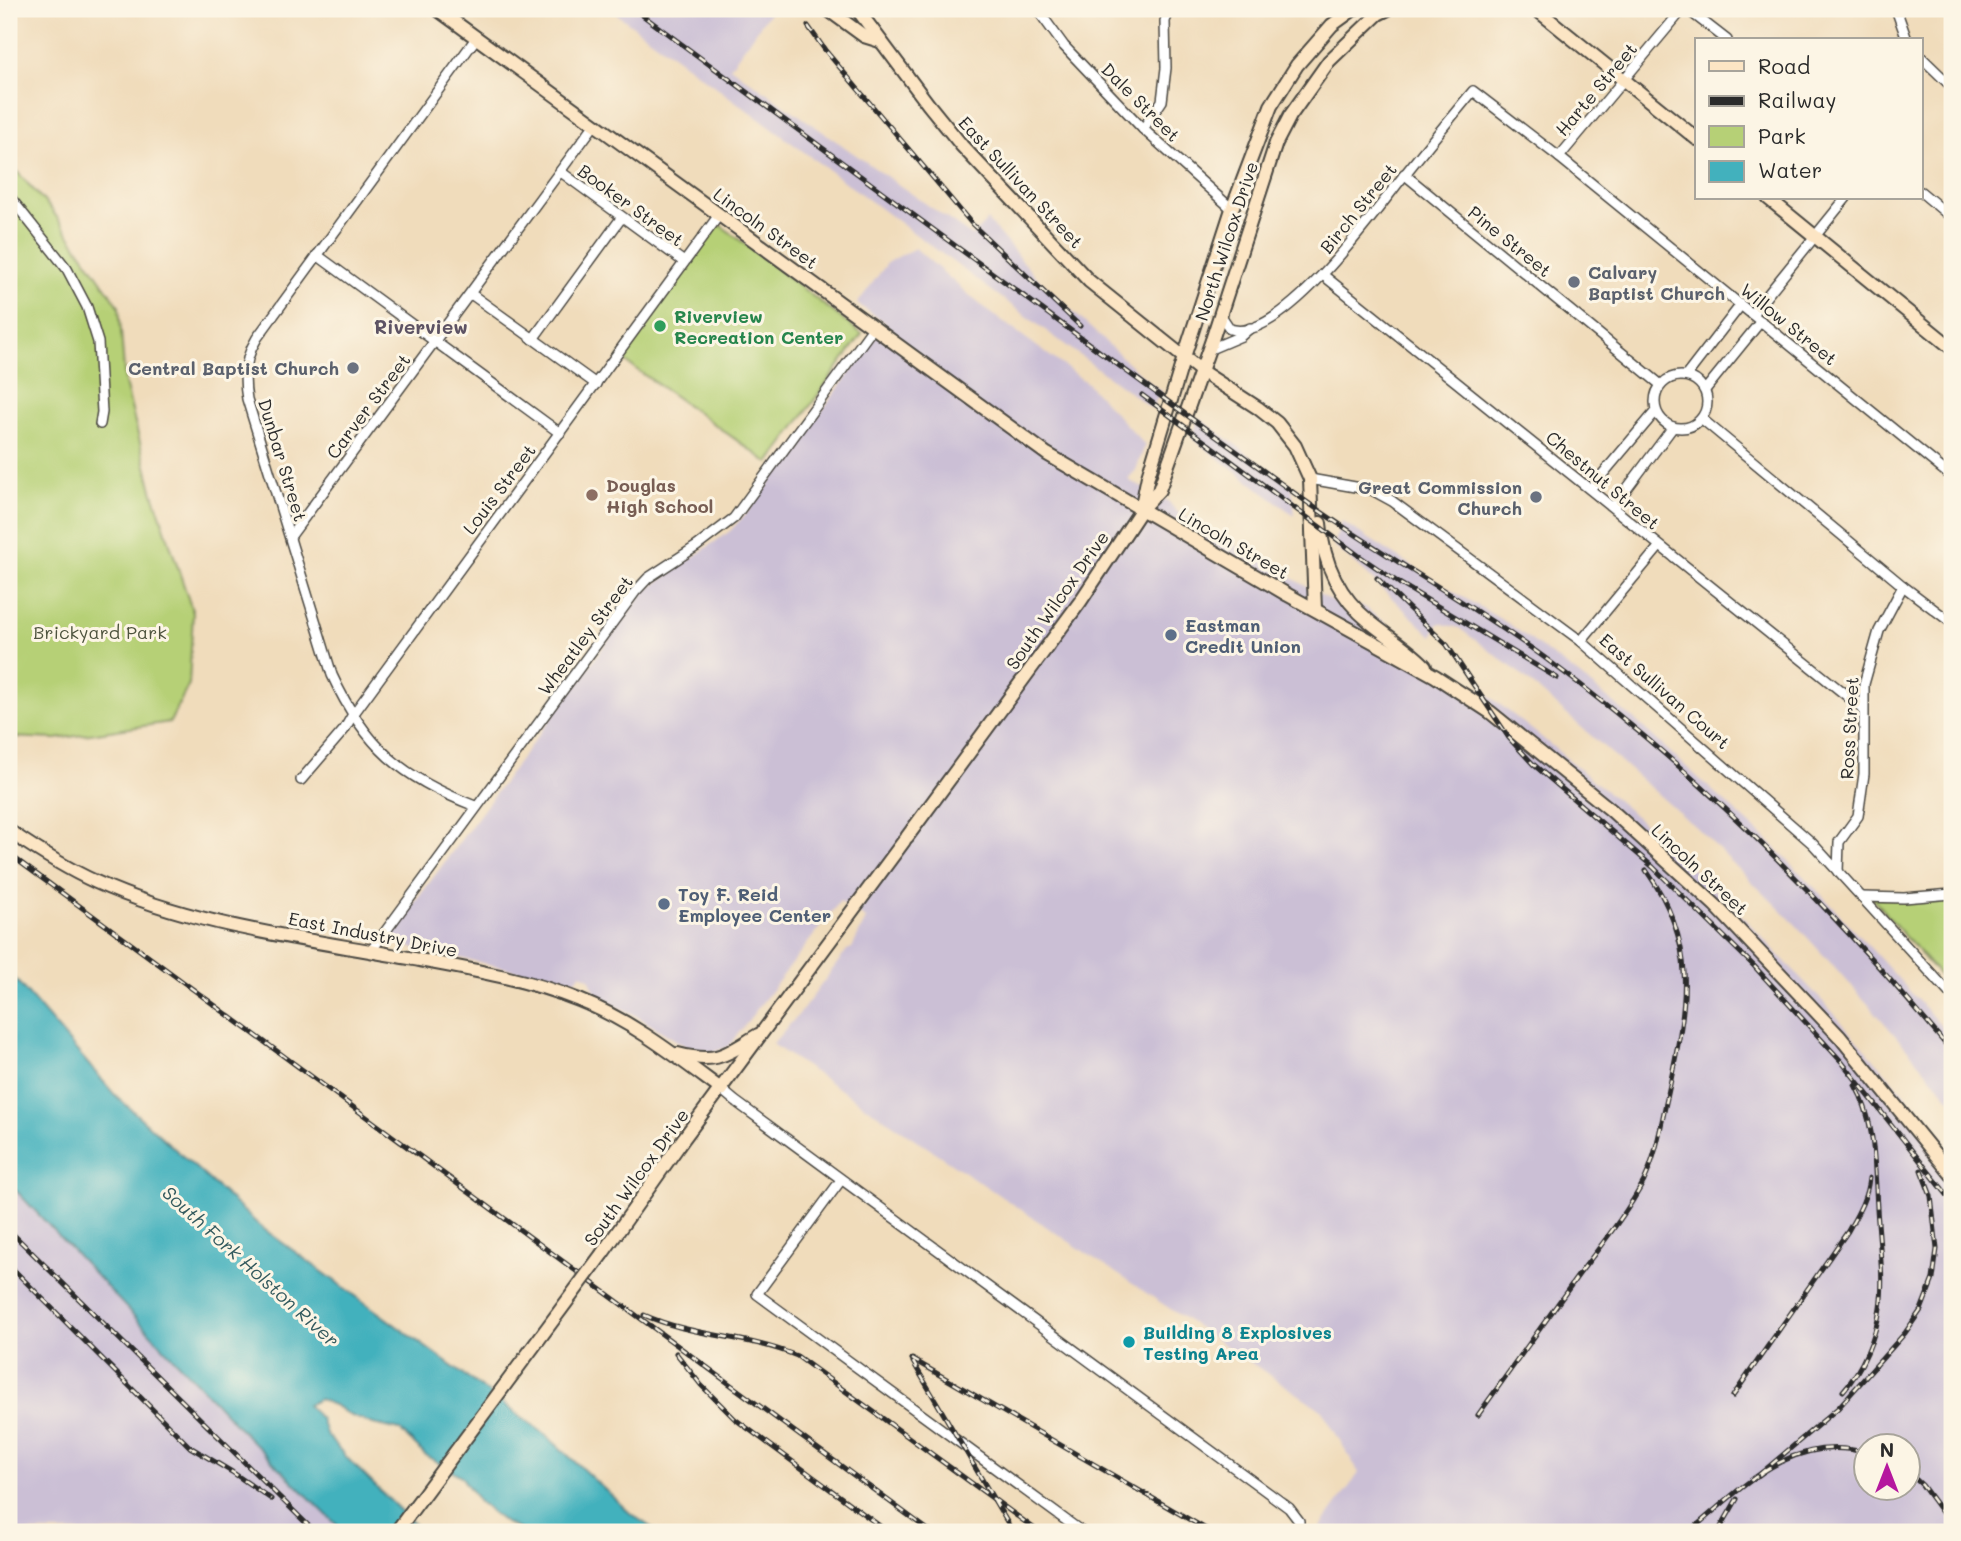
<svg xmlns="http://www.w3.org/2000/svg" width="1961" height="1541" font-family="Mali,sans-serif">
<rect width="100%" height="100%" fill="#fcf5e5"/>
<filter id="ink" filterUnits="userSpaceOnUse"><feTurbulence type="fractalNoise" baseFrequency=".0143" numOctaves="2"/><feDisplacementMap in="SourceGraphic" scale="14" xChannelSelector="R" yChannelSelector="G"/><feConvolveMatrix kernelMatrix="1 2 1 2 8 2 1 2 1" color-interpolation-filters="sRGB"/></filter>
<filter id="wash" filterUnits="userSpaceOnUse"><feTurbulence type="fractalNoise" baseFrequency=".00686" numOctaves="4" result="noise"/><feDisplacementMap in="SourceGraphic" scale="28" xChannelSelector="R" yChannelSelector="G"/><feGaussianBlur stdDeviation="1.57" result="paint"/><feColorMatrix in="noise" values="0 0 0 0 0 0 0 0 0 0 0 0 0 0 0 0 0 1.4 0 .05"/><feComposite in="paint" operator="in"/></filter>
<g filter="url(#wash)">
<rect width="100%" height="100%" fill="#f0dcbb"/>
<!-- industrial -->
<g fill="#cbbfd5" fill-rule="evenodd">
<path d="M610,9h162l-42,58 242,169 15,-16 53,61 113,105 9,5 -11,17z"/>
<path d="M915,248l68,59 104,76 58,62 -9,25 -8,9 2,2 38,20 8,10 175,101 12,-6 77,59 49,31 51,40 90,75 114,107 85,90 73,83 50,66v375h-635l42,-59 -37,-63 -550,-366 29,-32 46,-62 5,-2 14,-29 -26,-18 -112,146 -18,6 -15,-1 -65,-40 -32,-14 -9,-20 -8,-4 -6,6 -15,3 -28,-9 -145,-32 -2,-4 4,-7 4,1 251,-340 86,-61 22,-24 134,-184 -29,-19 31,-42zM1867,1446h42v42h-42z"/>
<path d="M1199,418l93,68 3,30 -103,-78z"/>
<path d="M1341,521l98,62 70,41 67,49 60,48 145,132 55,57 116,128v63l-84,-97 -72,-79 -96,-94 -183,-160 -58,-43 -20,-5 -7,13 -74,-70 -24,-20z"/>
<path d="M9,1183l236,251 99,98h-335z"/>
</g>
<!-- green -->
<g fill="#b6d076" stroke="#707e50" stroke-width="2">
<path d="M9,163l42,46 68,97 6,77 27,107 41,123 -4,71 -19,38 -114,17 -47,-2z"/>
<path d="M719,224l143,110 -93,129 -150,-106z"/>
<path d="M1952,894v96l-81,-93z"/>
</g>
<!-- water -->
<path fill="#42b1bd" stroke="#366e74" stroke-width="2" d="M9,972l105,122 147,133 285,208 85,79 27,18h-133l-20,-9 -26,-21 -18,-26 -36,-21 -25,-25 -27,-6 -24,-9 -13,-9 -17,-7 -12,6 14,14 6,17 23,25 72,71h-78l-99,-98 -236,-251z"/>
</g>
<g filter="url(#ink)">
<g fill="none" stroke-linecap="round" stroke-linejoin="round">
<defs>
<g id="street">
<path d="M1037,9l27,37 79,83 89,80"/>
<path d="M1687,9l40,31"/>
<path d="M1896,9l11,31"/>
<path d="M1921,57l31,30"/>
<path d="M1143,129l19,-28 4,-33 -1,-47 5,-12"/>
<path d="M1559,157l124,-148"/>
<path d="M561,172l123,90"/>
<path d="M1404,174l257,211"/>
<path d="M1921,192l31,26"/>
<path d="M9,196l58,73 20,38 11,35 4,70 -2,12"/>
<path d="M317,255l243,178"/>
<path d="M1323,275l539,433"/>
<path d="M471,294l125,90"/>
<path d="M1220,314l10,15c50,16 144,-116 172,-151 23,-29 47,-58 71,-87l86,66 393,320"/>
<path d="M1752,314l94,-116"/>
<path d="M533,339l89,-122"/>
<path d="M1208,350l33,-14 9,-8"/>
<circle cx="1681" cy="402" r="26"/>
<path d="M1686,376l54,-70"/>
<path d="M1705,390l56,-69"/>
<path d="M1702,419l201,167 49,37"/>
<path d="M1310,479l62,11 20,11 189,140 231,202 140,153"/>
<path d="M1590,489l66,-78"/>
<path d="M1614,506l59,-79"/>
<path d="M290,537l305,-413"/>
<path d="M1581,641l78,-94"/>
<path d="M301,780l43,-50 8,-14 367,-501"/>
<path d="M475,806c-73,-28 -110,-59 -143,-131l-85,-276c-4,-22 -2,-42 10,-61l220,-301"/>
<path d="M1838,872l1,-30 19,-26 6,-42v-90l15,-53 24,-45"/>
<path d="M1862,897l42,1 48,-4"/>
<path d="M371,951l264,-359 13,-14 49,-32 37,-28 139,-190"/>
<path d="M722,1090l13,11 554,407 10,13v11"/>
<path d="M841,1180l-84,114 325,238"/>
</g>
<g id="secondary">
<path d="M437,9l610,445 241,141 147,81 55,36 121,98 104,95 125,132 112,138"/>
<path d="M827,9l37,27 16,5"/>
<path d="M857,9l71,95 34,42 127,135 112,90 57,37 19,15 18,23 15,33 5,130"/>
<path d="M1536,9l161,130"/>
<path d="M1768,198l184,150"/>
<path d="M1141,509l18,-19 53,-150 64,-197 14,-27 39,-55 49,-47 10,-5"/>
<path d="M1320,523c3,40 19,74 50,99 18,15 39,27 55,44"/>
<path d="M9,831c28,19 56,37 87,51 99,45 212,57 318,77 55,10 113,20 165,41 53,21 97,56 143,90"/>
<path d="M907,837l173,-235 61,-92 7,-34 36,-119 48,-148 39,-103 26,-41 35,-40 22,-16"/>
<path d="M678,1054c40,10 47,1 80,-19"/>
<path d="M602,1254l82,-116 220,-297"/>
</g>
</defs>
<!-- street casing -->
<use href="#street" stroke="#494641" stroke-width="12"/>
<!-- secondary casing -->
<use href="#secondary" stroke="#494641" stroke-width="16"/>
<!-- street -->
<use href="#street" stroke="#fff" stroke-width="9"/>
<!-- secondary -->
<use href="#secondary" stroke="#fce5c4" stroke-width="12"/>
<defs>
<g id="rail">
<path d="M634,9c220,162 441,326 663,486 80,58 168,104 248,163 153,112 286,248 407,394"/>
<path d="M808,26l17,24 147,174 108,102"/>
<path d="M1142,395l216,160 41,28 158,95"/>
<path d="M1377,578l70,67 62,93 24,26 120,103 101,99 87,95 111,140"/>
<path d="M9,854l922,678"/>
<path d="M9,1230l306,302"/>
<path d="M9,1265l181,182 42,25 39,27"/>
<path d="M644,1315c49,22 103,20 153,41l242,176"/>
<path d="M676,1353l25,32 34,34 153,113"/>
<path d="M912,1359l299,173"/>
<path d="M913,1362l100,170"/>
<path d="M1843,1391c19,-21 33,-54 37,-83 4,-27 0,-58 -2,-86 -4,-44 0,-98 -23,-137"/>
<path d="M1733,1396l115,-165c10,-18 19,-33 21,-53"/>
<path d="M1478,1415c33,-46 66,-92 99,-138 23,-31 49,-62 67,-96 13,-27 17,-58 24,-87 18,-86 33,-146 -22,-224"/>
<path d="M1909,1473l13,12 30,41"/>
<path d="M1759,1475l79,-67 67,-75 16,-23 12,-31 4,-30 -6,-53 -10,-26"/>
<path d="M1689,1532c53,-44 102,-100 178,-79"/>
<path d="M1718,1532l19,-33"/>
</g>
</defs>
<!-- rail casing -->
<use href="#rail" stroke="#2b2b2b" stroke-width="5"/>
<!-- rail -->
<use href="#rail" stroke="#fcf5e5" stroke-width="2.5" stroke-dasharray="8" stroke-linecap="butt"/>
<defs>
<path id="secondary-bridge" d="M396,1532l206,-278"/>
</defs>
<!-- secondary-bridge casing -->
<use href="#secondary-bridge" stroke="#494641" stroke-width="16" stroke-linecap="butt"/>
<!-- secondary-bridge -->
<use href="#secondary-bridge" stroke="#fce5c4" stroke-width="12"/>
</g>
</g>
<!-- markers -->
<g fill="#6b7280" stroke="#fcf5e5" stroke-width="2.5">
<circle cx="1574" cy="282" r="7"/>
<circle cx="353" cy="368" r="7"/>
<circle cx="1536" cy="497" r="7"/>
</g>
<circle fill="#2e9e5b" stroke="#fcf5e5" stroke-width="2.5" cx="660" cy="326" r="7"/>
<circle fill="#8d6e63" stroke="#fcf5e5" stroke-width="2.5" cx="592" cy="495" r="7"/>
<g fill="#5c6f8a" stroke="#fcf5e5" stroke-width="2.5">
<circle cx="1171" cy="635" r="7"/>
<circle cx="664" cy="904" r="7"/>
</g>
<circle fill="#0f9aa8" stroke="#fcf5e5" stroke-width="2.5" cx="1129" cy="1342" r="7"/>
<g text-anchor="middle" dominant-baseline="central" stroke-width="6" stroke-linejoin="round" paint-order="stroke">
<!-- street labels -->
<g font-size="18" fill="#2b2b2b" stroke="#fcf5e5">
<text transform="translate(1596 89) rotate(-50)">Harte Street</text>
<text transform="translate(1141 102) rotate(45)">Dale Street</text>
<text transform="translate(1021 182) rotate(47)">East Sullivan Street</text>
<text transform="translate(631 205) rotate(36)">Booker Street</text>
<text transform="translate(1358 208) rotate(-51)">Birch Street</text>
<text transform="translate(766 228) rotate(36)">Lincoln Street</text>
<text transform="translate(1226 241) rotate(-72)">North Wilcox Drive</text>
<text transform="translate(1510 241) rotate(39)">Pine Street</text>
<text transform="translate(1789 324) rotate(39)">Willow Street</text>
<text transform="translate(368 406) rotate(-53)">Carver Street</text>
<text transform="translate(283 460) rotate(73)">Dunbar Street</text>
<text transform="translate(1603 480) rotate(40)">Chestnut Street</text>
<text transform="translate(499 489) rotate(-53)">Louis Street</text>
<text transform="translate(1234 543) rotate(30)">Lincoln Street</text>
<text transform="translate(1057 600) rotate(-55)">South Wilcox Drive</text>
<text transform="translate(585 635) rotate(-53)">Wheatley Street</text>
<text transform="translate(1665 691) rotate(41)">East Sullivan Court</text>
<text transform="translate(1849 728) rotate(-87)">Ross Street</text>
<text transform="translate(1700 869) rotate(43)">Lincoln Street</text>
<text transform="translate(373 934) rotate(11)">East Industry Drive</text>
<text transform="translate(636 1177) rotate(-54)">South Wilcox Drive</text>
</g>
<!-- worship labels -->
<g font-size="18" font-weight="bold" fill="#5b616d" stroke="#fcf5e5" text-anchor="end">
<text x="1588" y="272" text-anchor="start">Calvary<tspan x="1588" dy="21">Baptist Church</tspan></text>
<text x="339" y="368">Central Baptist Church</text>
<text x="1522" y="487">Great Commission<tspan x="1522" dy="21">Church</tspan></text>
</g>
<!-- leisure labels -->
<g font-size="18" font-weight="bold" fill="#27864d" stroke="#fcf5e5" text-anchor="start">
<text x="674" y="316">Riverview<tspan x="674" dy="21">Recreation Center</tspan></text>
</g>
<!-- education labels -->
<g font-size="18" font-weight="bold" fill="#785e54" stroke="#fcf5e5" text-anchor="start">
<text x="606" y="485">Douglas<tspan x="606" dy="21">High School</tspan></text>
</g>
<!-- service labels -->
<g font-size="18" font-weight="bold" fill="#4e5e75" stroke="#fcf5e5" text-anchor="start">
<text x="1185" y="625">Eastman<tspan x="1185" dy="21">Credit Union</tspan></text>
<text x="678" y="894">Toy F. Reid<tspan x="678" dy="21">Employee Center</tspan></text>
</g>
<!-- park labels -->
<g font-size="18" fill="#4e543e" stroke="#fcf5e5">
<text x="100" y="632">Brickyard Park</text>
</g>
<!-- culture labels -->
<g font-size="18" font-weight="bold" fill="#0d838f" stroke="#fcf5e5" text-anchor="start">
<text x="1143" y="1332">Building 8 Explosives<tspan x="1143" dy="21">Testing Area</tspan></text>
</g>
<!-- neighbourhood labels -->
<g font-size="19" font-weight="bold" fill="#5d5364" stroke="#fcf5e5">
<text x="421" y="326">Riverview</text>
</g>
<!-- water labels -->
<g font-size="19" font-style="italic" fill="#335a5e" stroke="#fcf5e5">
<text transform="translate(251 1266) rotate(42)">South Fork Holston River</text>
</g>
</g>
<!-- margin -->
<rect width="1961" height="1541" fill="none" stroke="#fcf5e5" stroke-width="35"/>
<!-- legend -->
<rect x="1695" y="38" width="228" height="161" fill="#fcf5e5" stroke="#a8a49b" stroke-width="2"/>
<rect x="1709" y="61" width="35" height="10" fill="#fce5c4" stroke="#a8a49b" stroke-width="2"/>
<text x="1758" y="74" font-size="21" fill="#2b2b2b">Road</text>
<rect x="1709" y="96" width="35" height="10" fill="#2b2b2b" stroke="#a8a49b" stroke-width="2"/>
<text x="1758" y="108" font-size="21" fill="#2b2b2b">Railway</text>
<rect x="1709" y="126" width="35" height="21" fill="#b6d076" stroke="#a8a49b" stroke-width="2"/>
<text x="1758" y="144" font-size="21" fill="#2b2b2b">Park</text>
<rect x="1709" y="161" width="35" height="21" fill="#42b1bd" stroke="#a8a49b" stroke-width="2"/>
<text x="1758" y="178" font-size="21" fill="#2b2b2b">Water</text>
<!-- north arrow -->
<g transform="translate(1887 1467)"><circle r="33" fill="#fcf5e5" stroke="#a8a49b" stroke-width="2"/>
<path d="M0-5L12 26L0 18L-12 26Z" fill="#b5179e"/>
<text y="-10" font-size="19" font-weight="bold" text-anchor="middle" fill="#2b2b2b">N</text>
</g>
</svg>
